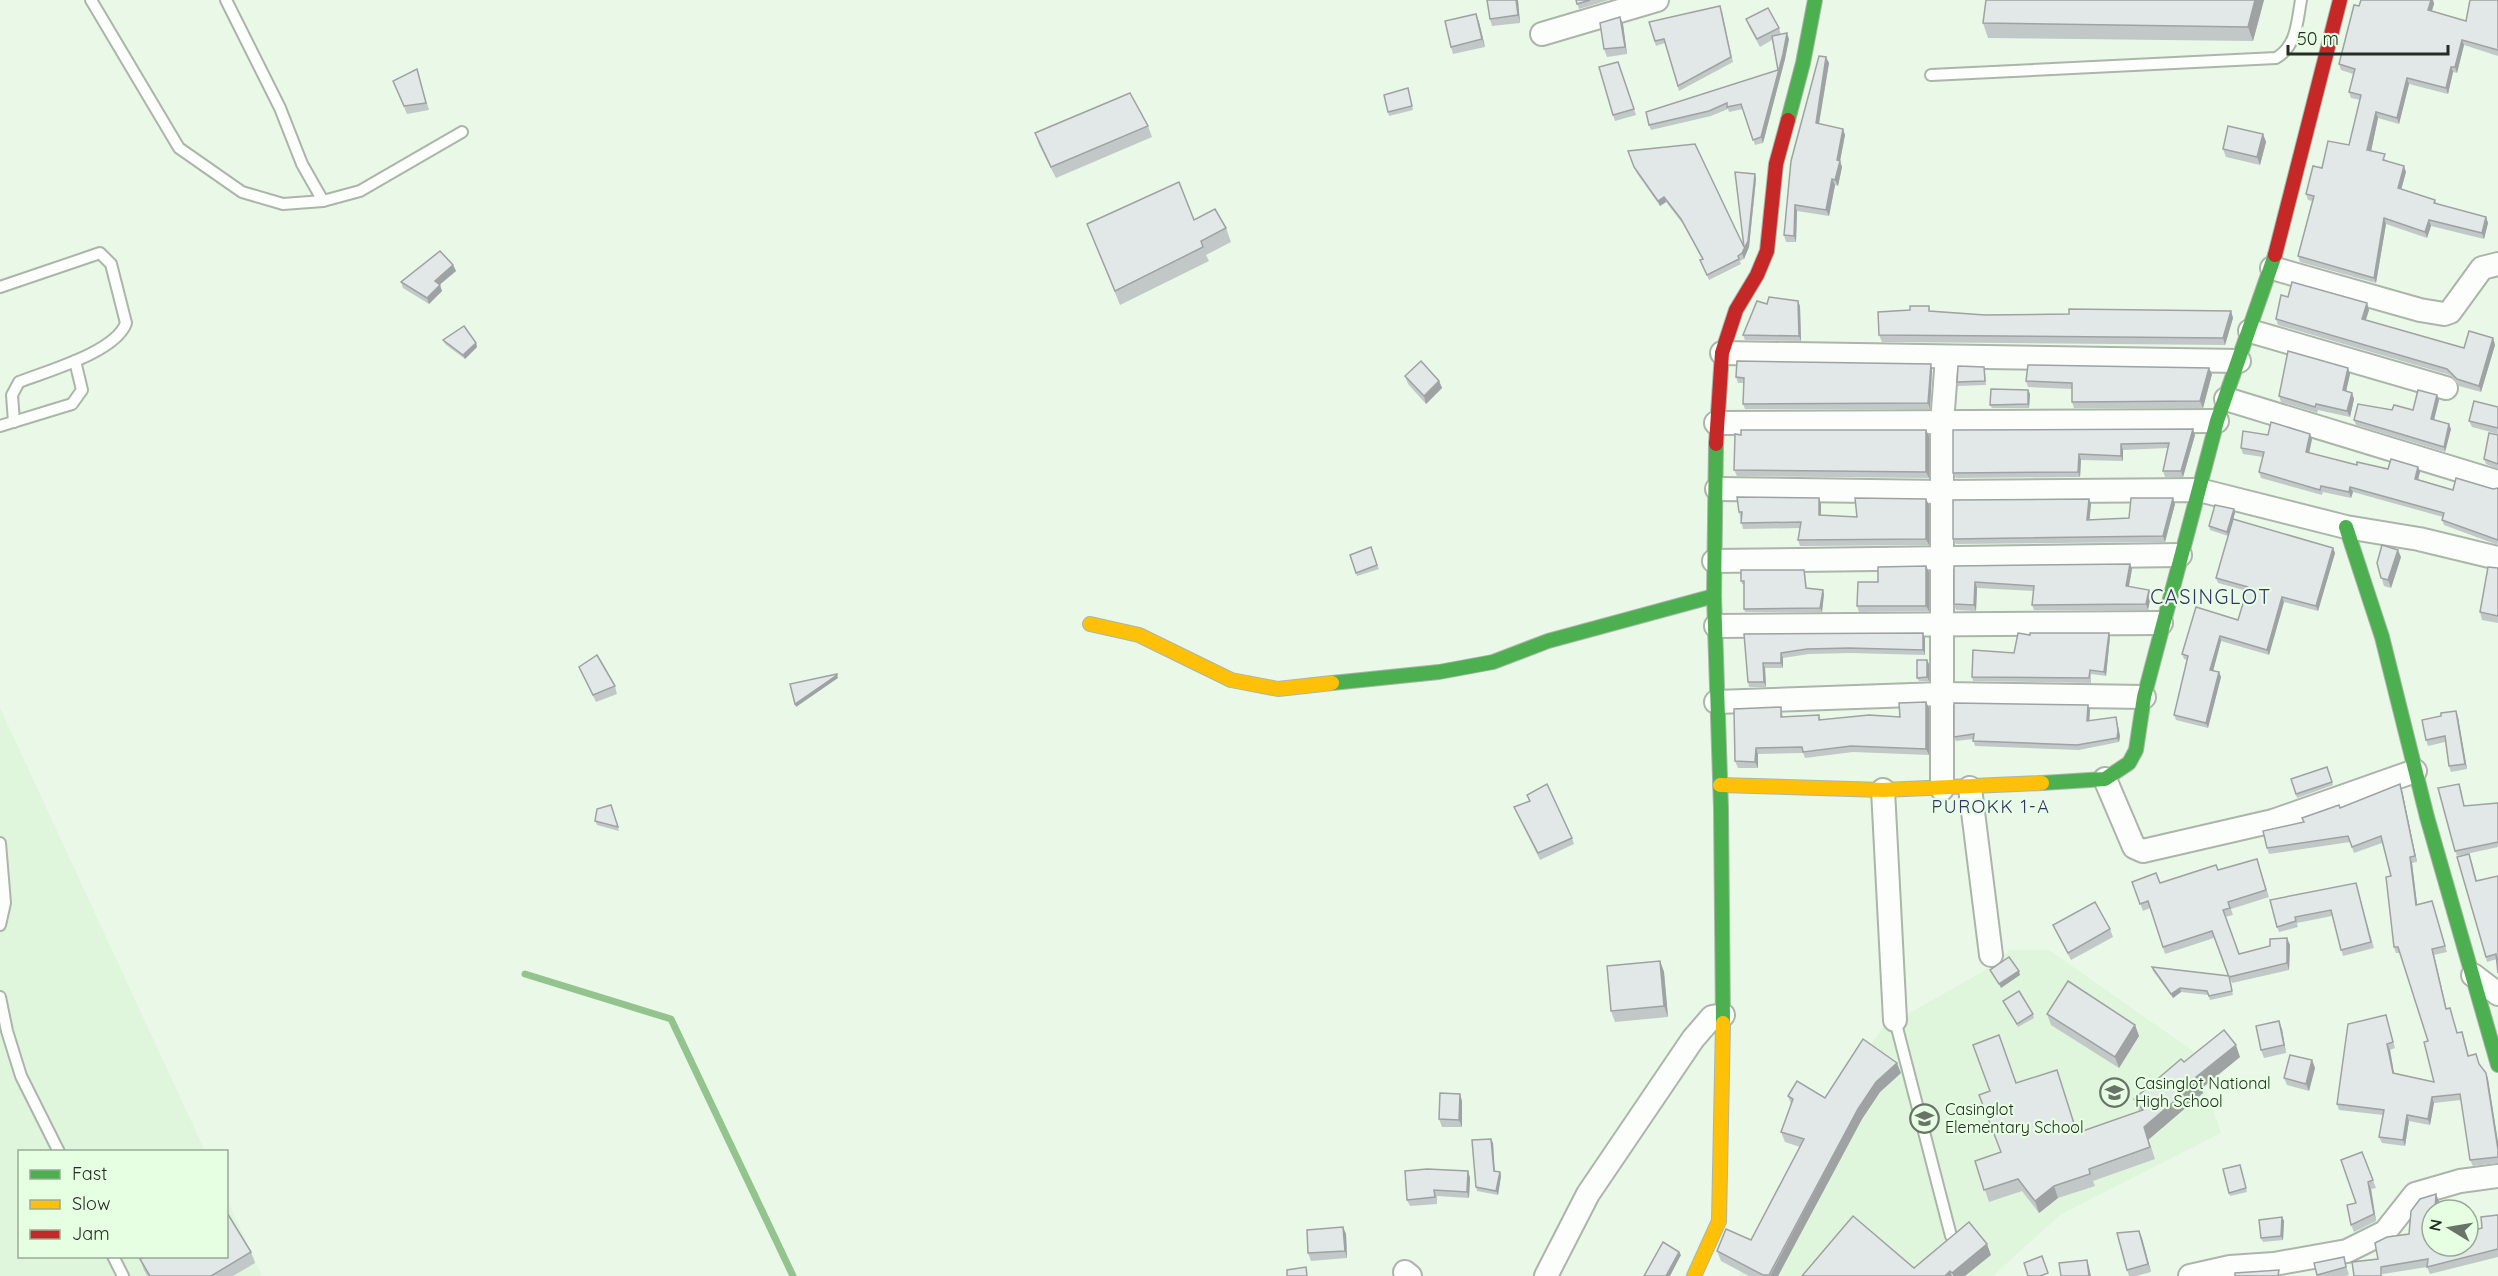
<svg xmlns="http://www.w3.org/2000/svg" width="2498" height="1276" font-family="Quicksand,sans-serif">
<rect width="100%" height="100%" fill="#eaf8e8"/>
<!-- built -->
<g fill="#dff5dc">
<path d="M0,708l205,443 -185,1v104h206l1,-57 35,77h-262z"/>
<path d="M2010,950h39l144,101 28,82 -160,81 -68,62h-254l90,-178 54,-70 99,-56z"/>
</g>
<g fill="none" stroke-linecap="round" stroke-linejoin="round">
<!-- stream -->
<path stroke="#93c48d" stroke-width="7" d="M525,974l146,45 122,257"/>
<defs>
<g id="lane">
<path d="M91,0l88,148 63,44 41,12 40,-3"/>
<path d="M226,0l54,108 22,56 21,37 37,-10 102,-59"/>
<path d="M1931,75l345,-17c21,-12 21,-36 25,-58"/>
<path d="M0,287l100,-34 11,11 15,59c-10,29 -79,48 -107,59l-7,13 2,27"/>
<path d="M0,426l72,-22 10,-14 -7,-29"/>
<path d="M0,843l5,60 -5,22"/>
<path d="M0,997l7,34 14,45 38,76"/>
<path d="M1895,1020l56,216"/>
<path d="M113,1256l10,20"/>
</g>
<g id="street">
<path d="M1542,34l115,-34"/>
<path d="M2272,268l148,42 24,4 6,-2 32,-44 16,-4"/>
<path d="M2250,331l196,57"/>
<path d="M1722,353l517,8"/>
<path d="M2226,399l272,83"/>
<path d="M1716,423l501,-2"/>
<path d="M1717,489l226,3 256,-2 147,37 73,12 79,19"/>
<path d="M1714,561l466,-6"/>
<path d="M1716,626l445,-3"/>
<path d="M1716,702l225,-8 203,3"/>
<path d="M2105,779l29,68 9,4 130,-30 142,-50"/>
<path d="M1970,788l21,167"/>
<path d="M1942,789v-366l5,-66"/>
<path d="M1883,790l12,230"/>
<path d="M2473,975l25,19"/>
<path d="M1405,1272l5,4"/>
<path d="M1546,1276l42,-82 105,-155 19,-22 11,-2"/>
<path d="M2190,1276l40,-9 44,-3 73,-13 38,-19 30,-38 45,-13 38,-5"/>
</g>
<g id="fast">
<path d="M1788,120l15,-57 12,-63"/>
<path d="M1716,444l-2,152 7,212 2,215"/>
<path d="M2346,527l36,110 45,180 71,248"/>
<path d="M1332,683l107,-11 54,-10 55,-21 166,-45"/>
<path d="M2042,783l63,-4 24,-16 7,-13 8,-53 73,-276 58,-166"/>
</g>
<g id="slow">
<path d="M1090,624l49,11 92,45 47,9 54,-6"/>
<path d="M1720,785l163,5 159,-7"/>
<path d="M1694,1276l25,-55 4,-198"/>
</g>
<g id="jam">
<path d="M2275,255l65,-255"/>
<path d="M1716,444l6,-91 14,-43 21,-35 10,-24 9,-87 12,-44"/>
</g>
</defs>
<!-- lane casing -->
<use href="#lane" stroke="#abb5a9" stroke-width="14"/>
<!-- street casing -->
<use href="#street" stroke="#abb5a9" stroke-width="26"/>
<!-- fast casing -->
<use href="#fast" stroke="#abb5a9" stroke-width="16"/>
<!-- slow casing -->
<use href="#slow" stroke="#abb5a9" stroke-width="16"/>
<!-- jam casing -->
<use href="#jam" stroke="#abb5a9" stroke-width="16"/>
<!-- lane -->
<use href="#lane" stroke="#fcfefc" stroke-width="10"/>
<!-- street -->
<use href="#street" stroke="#fcfefc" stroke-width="22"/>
<!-- fast -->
<use href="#fast" stroke="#4caf50" stroke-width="14"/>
<!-- slow -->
<use href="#slow" stroke="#ffc107" stroke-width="14"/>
<!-- jam -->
<use href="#jam" stroke="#c62828" stroke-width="14"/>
</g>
<!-- wall -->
<g fill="#c2c8c7">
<path d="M1518,0l2,23 -28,3 -2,-7z"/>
<path d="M1576,0h33l-30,9z"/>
<path d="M2264,0l-11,41 -265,-3 -5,-15z"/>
<path d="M2361,0h72l1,4 -2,7 34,10 32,-21v56l-34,-11 -7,28 -4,-1 -5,22 -39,-10 -10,40 -21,-6 -7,33 35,21 -5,17 34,11 2,4 49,13 2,6 -4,16 -53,-13 -4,12 -41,-14 -10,59 -76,-21 -2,-6 14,-55 -4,-1 -2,-6 16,-26 27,-23 11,-45 -9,-2 -2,-6 4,-18 -12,-4 -2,-6z"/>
<path d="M1722,11l11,51 -54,29 -14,-48 -9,3 -7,-24z"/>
<path d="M1476,14l3,8 6,25 -32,7 -2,-7z"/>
<path d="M1620,17l3,7 4,30 -20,3 -3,-8z"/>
<path d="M1746,19l33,9 2,7 8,4 -4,20 -22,84 -8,2 -12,-36 -14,3 -1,-3 -17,7 -60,14 -2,-5 129,-55 -6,-30 -12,7 -11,-20z"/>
<path d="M1826,57l3,6 -10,61 24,5 2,6 -5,26 2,6 -4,19 -3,-1 -6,31 -32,-5 -1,31h-10l-2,-7z"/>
<path d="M1618,62l18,53 -21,6 -2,-6z"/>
<path d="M419,76l10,34 -22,4 -14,-33z"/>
<path d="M1408,88l5,22 -24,6 -1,-4z"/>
<path d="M1148,126l4,11 -96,41 -17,-33 -4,-12z"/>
<path d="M2263,134l3,8 -6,23 -34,-8 -3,-8z"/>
<path d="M1628,151l116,96 12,-68 -7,68 -5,12 -4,2 1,3 -32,16 -9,-20 2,-1 -19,-35 -17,-22 -6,4 -24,-34z"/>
<path d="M1194,220l32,8 5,14 -25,13 3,6 -89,44 -33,-81z"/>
<path d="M453,265l3,6 -17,14 3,6 -13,13 -26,-16 -2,-6z"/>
<path d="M2288,297l79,6 2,7 -3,10 98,28 29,-10 2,7 -14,47 -22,-6 -9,-11 -172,-50 -2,-6z"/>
<path d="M1767,304l33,2 1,35 -56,-1 -2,-5z"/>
<path d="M1931,311l54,4 246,-4 2,7 -8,27 -343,-3 -3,-7z"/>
<path d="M443,340l33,3 1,4 -12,12 -20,-15z"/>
<path d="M2209,368l3,6 -9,34h-129l-2,-6v-13l-44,-2 -2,-6z"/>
<path d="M1932,370l-2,39h-185l-2,-5 1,-21h-6l-2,-6z"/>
<path d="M1985,371l1,14 -28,1 -1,-4z"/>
<path d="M2350,374l-4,17 6,2 2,6 -4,18 -32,-7 -1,3 -36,-11 -2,-6z"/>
<path d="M1405,376l34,5 3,7 -16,16 -18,-20z"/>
<path d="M2028,390l2,4 -1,14h-37l-2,-3z"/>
<path d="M2439,400l-5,20 17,9 -6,23 -89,-27 -2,-5 38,-10h21z"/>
<path d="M2498,407v27l-26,-7 -3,-6z"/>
<path d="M1926,430l3,6v42l-192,-2 -3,-6 7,-35z"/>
<path d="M1953,430l242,5 -12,42h-18l-2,-6 5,-23 -45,2v11l-42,-1 -1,17 -124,1 -3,-5z"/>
<path d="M2310,434l2,5 -3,14 48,12 31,4 30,-2 2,5 -2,7 35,11 40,-1 5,-1v57l-54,-20 -2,-5 1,-3 -90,-25 -2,6 -28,-6 -1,3 -61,-17 -2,-6 4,-15 -20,-3 -2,-6 27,-13z"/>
<path d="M2498,435v34l-12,-5 -2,-5z"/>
<path d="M1819,498l2,6v11l36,2 69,-18 3,6v40l-129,1 -2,-6 2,-12 -57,1 -4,-17z"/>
<path d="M2089,499l2,5 -2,16 40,-2 46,-14 -10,38 -209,2 -3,-5z"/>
<path d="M2234,509l1,4 -7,23 -18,-6 -1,-4z"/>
<path d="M1371,547l8,22 -22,7 -7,-21z"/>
<path d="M2333,548l2,5 -17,58 -34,-9 -15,53 -48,-14 -8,30 6,1 2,5 -13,51 -32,-8 -2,-5 13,-55 -3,-1 -2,-5 56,-34 9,-29 -29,-8 -2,-5z"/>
<path d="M2401,557l-10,31 -7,-2 -7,-23z"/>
<path d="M2130,564l2,5 -3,17 22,9 -3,15h-114l-2,-5 2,-14 -57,-3 -1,23 -20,-1 -2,-6v-38z"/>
<path d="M1926,566l3,6v39l-70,1 -2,-6 21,-24z"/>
<path d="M2498,568v55l-16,-3 -2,-8z"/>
<path d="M1804,570l1,3 2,15 17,6 -2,18h-77l-1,-3v-25h-2l-1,-3z"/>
<path d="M1923,633l2,5v17l-74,-2 -42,1 -26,4v10h-18l1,19h-17l-1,-5 -4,-48z"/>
<path d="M2109,633l1,4 -4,39 -15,-2v9l-118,-2 -1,-4 42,-24 16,-18z"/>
<path d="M1929,664v17h-10l-2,-3z"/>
<path d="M579,667l36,19 2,8 -21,8z"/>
<path d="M1926,702l3,6v47l-76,-3 -48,6 -2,-5 -45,1v14h-20l-3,-7 46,-54 2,10 36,-2 2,5 79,-3z"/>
<path d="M2088,705l2,5 -1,11 27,-4 4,19 -1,6 -40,8 -104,-4 -2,-7 -17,2 -2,-4z"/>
<path d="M2458,717l9,52 -16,3 -2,-6 -4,-24 -17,4 -2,-6z"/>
<path d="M2327,767l6,18 -36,13 -6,-19z"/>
<path d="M2400,784l2,6 15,72 -5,1 5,42 15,-4 15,51 -13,3 12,54 12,24 6,5 5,18 10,9 7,8 2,6 10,63v21l-25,3 -3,-6 -9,-60 -27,3 -4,22 -21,-4 -4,25 -23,-3 -3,-6 4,-22 -44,-5 -2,-6 49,-89 9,33 -5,2 4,23 40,9 -6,-41 -28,-88h-4l-2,-6 -3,-71 -9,-33 -28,10 -4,-11 -81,12 -2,-6 37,-26 36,-14z"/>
<path d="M2461,789l3,17 34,-3v44l-41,9 -2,-5z"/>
<path d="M1527,795l45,43 2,6 -34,16 -23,-46 -3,-7 15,-6z"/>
<path d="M611,805l8,26 -22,-6 -2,-4z"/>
<path d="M2257,859l12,38 -38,12 2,6 -8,2 14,37 31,-8 17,-8 3,7 -1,25 -57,13 -18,-45 -49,16 -15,-46 -7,3 -11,-29 28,1 58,-13z"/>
<path d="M2471,859l6,22 21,-5 -1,83 -10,3 -1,-5z"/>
<path d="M2356,883l18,65 -31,8 -11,-40 -35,7 1,4 -19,5 -2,-5z"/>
<path d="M2053,925l57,4 3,8 -42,23 -15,-28z"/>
<path d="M1660,961l4,11 4,45 -53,5 -4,-11z"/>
<path d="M2152,967l77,9 4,19 -23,5 -2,-5 -27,-3 -8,6 -20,-27z"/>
<path d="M2003,1001l30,13 1,4 -16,9z"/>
<path d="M2047,1014l88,11 4,11 -20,32 -68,-43z"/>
<path d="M2282,1029l4,24 -22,5 -3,-8z"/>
<path d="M2240,1057l-38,31 1,5 -55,47 7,19 -62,22 2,5 -37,12 -19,15 -17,-22 -33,11 -14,-41 25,-9 16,-69 61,50 62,-22 -5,-12 50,-37z"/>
<path d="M2312,1060l3,8 -6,23 -22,-6 -3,-7z"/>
<path d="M1901,1073l-21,19 -18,27 -84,157h-29l-28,-15 -4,-10 34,-11 49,-93 -15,-5 -4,-10 10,-28 -3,-8 37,2z"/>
<path d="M1462,1101v26h-20l-3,-8z"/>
<path d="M1491,1139l2,4 2,29h5l1,4 -3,19 -21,-4 -1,-4z"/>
<path d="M2362,1152l14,36 -5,1 5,32 -22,11 -3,-7 5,-22z"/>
<path d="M2240,1165l7,27 -17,4 -1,-3z"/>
<path d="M1468,1171l2,7 -1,20 -32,-2v8l-27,2 -3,-6z"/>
<path d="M2439,1201l-1,9h-6v36l50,-18 16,-13v42l-68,17 -3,-7 -44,7v2l-5,-17 31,-25z"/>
<path d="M2282,1217l2,4 -1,19 -20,2 -2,-4z"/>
<path d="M1343,1227l3,7 1,24 -36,3 -3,-8z"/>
<path d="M2142,1238l9,34 -15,4h-7l-2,-6z"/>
<path d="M251,1252l4,11 -22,13h-86l-3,-6 -4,-11z"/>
<path d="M2314,1263l32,2 3,10 -4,1h-28z"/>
</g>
<!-- shaded-wall -->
<g fill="#9ea2a2">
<path d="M1516,0h2l2,23 -2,-8z"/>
<path d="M2255,0h9l-11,41 -5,-14z"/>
<path d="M2431,0h2l1,4 -4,12 -2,-6z"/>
<path d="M1476,14l3,8 6,25 -3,-8z"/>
<path d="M1620,17l3,7 4,30 -2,-7z"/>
<path d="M1787,33l2,6 -4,20 -22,84 -2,-6z"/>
<path d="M2462,40l2,5 -7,28 -2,-6z"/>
<path d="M1826,57l3,6 -11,66 -2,-6z"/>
<path d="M2451,67l2,5 -5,22 -2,-6z"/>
<path d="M2407,78l2,6 -10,40 -2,-6z"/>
<path d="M2376,112l2,6 -8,38 -3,-6z"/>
<path d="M1843,129l2,6 -5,26 2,6 -4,19 -3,-6 2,-20z"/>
<path d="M2263,134l3,8 -6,23 -3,-8z"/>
<path d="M2404,166l2,6 -6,22 -2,-6z"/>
<path d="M1755,174l1,5 -7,68 -5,12 -2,-6z"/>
<path d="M1832,179l3,6 -6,31 -3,-6z"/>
<path d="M1664,197l2,5 -6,4 -2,-5z"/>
<path d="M1795,205l2,6 -1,31 -2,-6z"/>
<path d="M2486,217l2,6 -4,16 -2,-6z"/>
<path d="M2384,218l2,6 -10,59 -2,-5z"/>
<path d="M2429,220l2,6 -4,12 -2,-6z"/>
<path d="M453,265l3,6 -19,16 -2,-6z"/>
<path d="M440,285l2,6 -13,13 -2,-6z"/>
<path d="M1798,301l2,5 1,35 -2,-5z"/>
<path d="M2367,303l2,7 -5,15 -2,-6z"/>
<path d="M2231,311l2,7 -8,27 -2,-7z"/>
<path d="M2493,338l2,7 -14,47 -2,-6z"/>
<path d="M476,343l1,4 -12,12 -2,-4z"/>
<path d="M1931,364l1,6 -2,39 -2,-6z"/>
<path d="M2209,368l3,6 -9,34 -3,-7z"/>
<path d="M2348,368l2,6 -5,22 -2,-6z"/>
<path d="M1439,381l3,7 -16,16 -2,-8z"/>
<path d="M2028,390l2,4 -1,14 -1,-4z"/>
<path d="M2352,393l2,6 -4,18 -3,-6z"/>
<path d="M2437,395l2,5 -6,24 -2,-5z"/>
<path d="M2449,424l2,5 -6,23 -1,-5z"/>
<path d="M2193,429l2,6 -12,42 -2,-6z"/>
<path d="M1926,430l3,6v42l-3,-6z"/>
<path d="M2310,434l2,5 -4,19 -2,-6z"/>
<path d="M2121,444l2,6v11l-2,-5z"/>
<path d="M2079,454l2,6 -1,17 -2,-5z"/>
<path d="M2418,467l2,5 -3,12 -2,-5z"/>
<path d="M2350,487l3,5 -2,6 -2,-6z"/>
<path d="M1819,498l2,6v17l-2,-6z"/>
<path d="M2173,498l2,6 -10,38 -2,-6z"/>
<path d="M1926,499l3,6v40l-3,-6z"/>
<path d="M2089,499l2,5 -2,22 -2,-6z"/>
<path d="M2234,509l1,4 -7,23 -1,-4z"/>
<path d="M2333,548l2,5 -17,58 -2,-5z"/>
<path d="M2398,550l3,7 -10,31 -3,-8z"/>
<path d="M2130,564l2,5 -4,22 -2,-5z"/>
<path d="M1926,566l3,6v39l-3,-5z"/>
<path d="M1975,582l2,6 -1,23 -2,-6z"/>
<path d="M1823,590l1,4 -2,18 -2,-4z"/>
<path d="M2149,590l2,5 -3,15 -2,-6z"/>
<path d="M2282,597l2,5 -15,53 -2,-5z"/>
<path d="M1923,633l2,5v17l-2,-5z"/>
<path d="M2109,633l1,4 -4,39 -2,-4z"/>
<path d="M2220,636l1,5 -9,34 -2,-5z"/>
<path d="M1781,653l2,5v10l-2,-5z"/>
<path d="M1927,660l2,4v17l-2,-4z"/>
<path d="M1763,663l2,5 1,19 -2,-5z"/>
<path d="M2219,672l2,5 -13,51 -2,-5z"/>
<path d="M837,675l1,3 -42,29 -1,-3z"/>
<path d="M1926,702l3,6v47l-3,-6z"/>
<path d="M2088,705l2,5 -1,16 -2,-5z"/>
<path d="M2456,711l2,6 9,52 -2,-5z"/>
<path d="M2116,717l4,19 -1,6 -2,-4z"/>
<path d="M1756,748l2,6v14l-3,-6z"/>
<path d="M2400,784l2,6 15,72 -2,-6z"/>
<path d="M2410,857l2,6 6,48 -2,-6z"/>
<path d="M2287,938l3,7 -1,25 -2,-7z"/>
<path d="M2432,949l2,6 14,60 -2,-6z"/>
<path d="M1660,961l4,11 4,45 -4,-11z"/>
<path d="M2019,971l1,4 -19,13 -2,-4z"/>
<path d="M2180,988l1,4 -8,6 -2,-4z"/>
<path d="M2279,1021l3,8 4,24 -2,-8z"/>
<path d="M2135,1025l4,11 -20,32 -4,-11z"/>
<path d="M2387,1044l3,6 5,29 -2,-6z"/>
<path d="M2236,1045l4,12 -38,31 1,5 -55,47 7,19 -11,-32 52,-50z"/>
<path d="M2312,1060l3,8 -6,23 -3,-7z"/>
<path d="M1897,1063l4,10 -21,19 -18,27 -84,157h-8l88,-167 18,-27z"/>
<path d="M2486,1073l2,6 10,63v8z"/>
<path d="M1460,1094l2,7v26l-3,-7z"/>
<path d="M2432,1097l2,6 -4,22 -2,-6z"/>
<path d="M2407,1115l2,6 -4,25 -2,-6z"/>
<path d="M1491,1139l2,4 2,32 -1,-4z"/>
<path d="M1468,1171l2,7 -1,20 -2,-6z"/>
<path d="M1500,1172l1,4 -3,19 -2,-4z"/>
<path d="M2368,1182l3,7 5,32 -2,-7z"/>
<path d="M2054,1186l4,12 -19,15 -4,-12z"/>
<path d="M2436,1194l3,7 -1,9h-3z"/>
<path d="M2282,1217l2,4 -1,19 -2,-4z"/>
<path d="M1343,1227l3,7 1,24 -2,-7z"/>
<path d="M2139,1231l3,7 9,34 -3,-8z"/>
<path d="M1987,1244l4,11 -26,21h-12l-1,-3z"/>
<path d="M1679,1252l2,3 -11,21h-4z"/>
<path d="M2087,1260l2,7 2,9h-2z"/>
<path d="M1950,1271l2,5h-7z"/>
</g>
<!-- building -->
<g fill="#e2e8e7" stroke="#9ea2a2" stroke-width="1.5">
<path d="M1487,0h29l2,15 -28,4z"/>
<path d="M1576,0h14l-13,4z"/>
<path d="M1986,0h269l-7,27 -265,-4z"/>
<path d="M2361,0h70l-3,10 38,11 4,-21h28v50l-36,-10 -7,27h-4l-5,21 -39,-10 -10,40 -21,-6 -9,38 18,4 -2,6 21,6 -6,22 37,12 -1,3 52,14 -4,16 -53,-13 -4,12 -41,-14 -10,60 -76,-22 16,-60 -8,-2 7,-28 9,2 6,-27 21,4 12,-50 -12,-3 6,-23 -16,-5 15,-59 5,1z"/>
<path d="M1720,6l11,51 -53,29 -14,-47 -9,2 -6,-19z"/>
<path d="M1768,8l11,20 -22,11 -11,-20z"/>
<path d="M1476,14l6,25 -31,8 -6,-26z"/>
<path d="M1620,17l5,30 -21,2 -4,-26z"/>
<path d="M1787,33l-4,21 -22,83 -8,3 -12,-36 -14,3v-4l-18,8 -60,14 -3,-13 132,-42 -6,-34z"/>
<path d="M1819,56l7,1 -10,66 27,6 -6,31 3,1 -5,19 -3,-1 -6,31 -31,-5 -1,31 -10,-1 7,-74z"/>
<path d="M1618,62l16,47 -21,6 -14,-48z"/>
<path d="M417,69l9,34 -22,3 -11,-25z"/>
<path d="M1408,88l4,18 -24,6 -4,-17z"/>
<path d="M1130,93l18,33 -97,41 -16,-34z"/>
<path d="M2228,126l35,8 -6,23 -34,-8z"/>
<path d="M1695,144l49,103 -9,-75 20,2 -7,67 -6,12 -4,3 1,3 -32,16 -7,-15 3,-1 -22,-40 -17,-22 -6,4 -24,-34 -6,-16z"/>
<path d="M1179,182l15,38 21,-11 11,19 -25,13 2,6 -88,44 -28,-67z"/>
<path d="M440,251l13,14 -18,16 5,4 -13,13 -26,-16z"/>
<path d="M2292,282l75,21 -5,16 102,29 5,-17 24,7 -14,48 -22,-7 -10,-10 -171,-50 5,-24 7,2z"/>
<path d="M1769,297l29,4 1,35 -56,-1 14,-34 10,3z"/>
<path d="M1910,306h19v5l56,4 84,-1v-5l162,2 -8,27 -344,-3 -1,-23 32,-2z"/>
<path d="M464,326l12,17 -13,12 -20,-15z"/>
<path d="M2288,351l60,17 -5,22 9,3 -5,18 -31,-7 -1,3 -36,-11z"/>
<path d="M1421,361l18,20 -15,15 -19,-20z"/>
<path d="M1737,361l194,3 -3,39 -185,1 1,-26 -8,-1z"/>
<path d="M2028,365l181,3 -9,33 -128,1v-19l-46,-2z"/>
<path d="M1958,366l26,1 1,14 -28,1z"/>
<path d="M1991,389l37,1v14l-38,1z"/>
<path d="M2418,390l19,5 -6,24 18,5 -5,23 -90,-27 4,-16 34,6 2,-5 19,5z"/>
<path d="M2474,401l24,6v21l-29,-7z"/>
<path d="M2271,422l39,12 -4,18 51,13v-3l31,7 3,-10 27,8 -3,12 38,11 3,-12 37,11 5,-1v52l-56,-20 2,-7 -94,-26 -1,5 -28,-6 -1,4 -61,-18 5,-20 -23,-4 2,-17 25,4z"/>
<path d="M2193,429l-12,42h-18l6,-28 -48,1v12l-42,-2 -1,18 -125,1v-43z"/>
<path d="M1741,430h185v42l-192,-2 1,-36 6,1z"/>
<path d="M2489,433l9,2v29l-14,-5z"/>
<path d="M1737,497l82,1v17l38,2 -2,-19 71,1v40l-128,1 3,-18 -60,1 1,-11h-3z"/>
<path d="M2131,498h42l-10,38 -210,3v-39l136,-1 -2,21 42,-2z"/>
<path d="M2215,505l19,4 -7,23 -18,-6z"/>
<path d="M2233,519l100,29 -17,58 -34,-9 -15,53 -47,-14 -10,34 9,2 -13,51 -32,-8 14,-59 -6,-2 14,-47 42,13 10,-33 -32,-9z"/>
<path d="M2382,545l16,5 -10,30 -7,-2 -4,-15z"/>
<path d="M1371,547l6,18 -21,8 -6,-18z"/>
<path d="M2130,564l-4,22 23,4 -3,14 -114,1 2,-19 -59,-4 -1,23 -20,-1v-38z"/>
<path d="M1926,566v40h-69l1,-24h20v-15z"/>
<path d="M2488,567l10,1v48l-18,-4z"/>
<path d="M1741,570h63l2,18 17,2 -3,18 -76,1v-28h-3z"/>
<path d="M1923,633v17l-74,-2 -42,1 -26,4v10h-18l1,19h-16l-4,-48z"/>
<path d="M2018,633l12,2v-2h79l-5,39 -14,-2 -1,8 -117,-1 1,-27 41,3z"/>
<path d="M597,655l18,31 -22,9 -14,-28z"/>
<path d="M1917,660h10v17l-10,1z"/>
<path d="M837,674v1l-42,29 -5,-20z"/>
<path d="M1926,702v47l-75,-3 -48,6 -1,-5 -46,1 -1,14 -20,-1 -1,-52 47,-2v10l38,-2v5l50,-5 31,2 -1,-14z"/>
<path d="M1954,703l134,2 -1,16 29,-4 2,14 -1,7 -40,7 -104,-4 1,-7 -20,3z"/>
<path d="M2456,711l9,53 -16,2 -4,-30 -19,4 -4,-20 19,-4v-3z"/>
<path d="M2327,767l5,15 -36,12 -5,-15z"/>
<path d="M1547,784l25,54 -34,15 -24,-46 16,-6 -3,-6z"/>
<path d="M2400,784l15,72 -5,1 6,48 16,-4 13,45 -13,3 14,60 4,-1 7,25 5,-1 6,24 8,-2 3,10 7,9 12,77v7l-28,3 -10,-66 -28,3 -4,22 -21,-4 -4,25 -24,-3 5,-27 -47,-6 11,-80 38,-9 7,27 -6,2 6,29 41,9 -10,-40 4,-1 -30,-94h-4l-8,-70 5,-1 -10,-40 -29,11 -4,-11 -81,12 -4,-17 41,-9 -2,-4 37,-13 1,3z"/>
<path d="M2459,784l5,22 34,-3v39l-43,9 -17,-63z"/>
<path d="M611,805l7,22 -23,-6 2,-12z"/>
<path d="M2469,854l7,27 22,-5v97l-2,-19 -10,3 -29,-100z"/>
<path d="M2257,859l9,31 -38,12 2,6 -7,2 16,44 31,-8v-7l17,-1v25l-58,14 -17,-46 -49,16 -15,-46 -8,3 -8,-22 24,-9 4,10 56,-18 2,5z"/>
<path d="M2356,883l15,59 -30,8 -10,-40 -36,7 1,4 -19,6 -7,-27z"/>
<path d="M2095,902l15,27 -42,24 -15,-28z"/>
<path d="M2009,957l10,14 -20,13 -9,-14z"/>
<path d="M1660,961l4,45 -53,5 -4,-45z"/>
<path d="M2152,967l77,9 3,15 -23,5 -2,-5 -27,-3 -9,6z"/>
<path d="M2068,981l67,44 -20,32 -68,-43z"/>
<path d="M2019,991l14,23 -16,10 -14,-23z"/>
<path d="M2279,1021l5,24 -23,5 -5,-24z"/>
<path d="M2224,1030l12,15 -40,32 3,3 -55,47 6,20 -61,22 1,5 -36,12 -19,15 -17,-22 -34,11 -9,-29 26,-9 -22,-57 11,-4 -17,-46 26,-10 17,48 41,-13 20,63 66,-23 -9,-11 47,-40 3,3z"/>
<path d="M1863,1039l34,24 -21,19 -18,27 -89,166h-6l-46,-24 9,-22 25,11 53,-101 -23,-7 12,-33 -5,-3 9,-15 28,17z"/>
<path d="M2290,1055l22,5 -6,24 -22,-6z"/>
<path d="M1440,1093l20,1 -1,26 -20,-1z"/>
<path d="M1491,1139l3,32 6,1 -4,19 -20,-4 -4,-47z"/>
<path d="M2362,1152l11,28 -5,2 6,32 -23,11 -4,-20 9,-2 -15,-43z"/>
<path d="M2240,1165l6,23 -17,5 -6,-24z"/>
<path d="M1427,1169l41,2 -1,21 -33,-2 1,7 -28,3 -2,-29z"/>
<path d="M2436,1194l-1,16h-3v36h36v-14l14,-4 -1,-11 17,-2v34l-71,18 1,-8 -47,8v9h-27l-2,-14 26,-3 -3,-16 12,-6 22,-3 2,-23 9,-12z"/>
<path d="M226,1211l25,41 -40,24h-61l-10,-17 4,-2h82z"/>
<path d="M1853,1216l61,52 55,-46 18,22 -35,29 -2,-2 -5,5h-143z"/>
<path d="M2282,1217l-1,19 -20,2 -2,-18z"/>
<path d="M1343,1227l2,24 -37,2 -1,-23z"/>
<path d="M2139,1231l9,33 -21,6 -10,-37z"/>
<path d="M1663,1242l16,10 -13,24h-22z"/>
<path d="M2042,1256l6,17 -8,3h-12l-4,-13z"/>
<path d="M2344,1257l2,10 -29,8 -3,-12z"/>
<path d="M2087,1260l2,16h-28l-2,-13z"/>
<path d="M1306,1267l1,9h-20v-6z"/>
<path d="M2279,1270l-1,6h-43v-3z"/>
</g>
<!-- icons -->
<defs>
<symbol id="school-ring" viewBox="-11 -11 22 22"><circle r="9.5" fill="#e6fee2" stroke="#697468" stroke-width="1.5"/><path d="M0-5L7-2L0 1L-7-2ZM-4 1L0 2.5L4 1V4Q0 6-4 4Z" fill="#697468"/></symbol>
</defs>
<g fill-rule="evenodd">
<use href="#school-ring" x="2098" y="1076" width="33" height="33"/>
<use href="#school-ring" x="1908" y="1102" width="33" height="33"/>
</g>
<g text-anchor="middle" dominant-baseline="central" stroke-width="4.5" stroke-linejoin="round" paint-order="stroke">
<!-- poi labels -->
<g font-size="16" fill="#242d23" stroke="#e6fee2" text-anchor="start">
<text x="2135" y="1083">Casinglot National<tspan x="2135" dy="18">High School</tspan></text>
<text x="1945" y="1109">Casinglot<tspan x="1945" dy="18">Elementary School</tspan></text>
</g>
<!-- neighbourhood labels -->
<g font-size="18" letter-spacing="1.5" fill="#36306c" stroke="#e6fee2">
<text x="1991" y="806">PUROKK 1-A</text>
</g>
<!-- quarter labels -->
<g font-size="20" letter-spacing="1.5" fill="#36306c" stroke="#e6fee2">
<text x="2211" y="596">CASINGLOT</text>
</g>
</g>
<!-- legend -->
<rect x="18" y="1150" width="210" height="108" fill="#e6fee2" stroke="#98aa96" stroke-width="1.5"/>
<rect x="30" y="1170" width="30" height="9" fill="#4caf50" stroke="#98aa96" stroke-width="1.5"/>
<text x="72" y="1180" font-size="18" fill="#242d23">Fast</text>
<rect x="30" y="1200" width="30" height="9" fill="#ffc107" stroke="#98aa96" stroke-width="1.5"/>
<text x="72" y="1210" font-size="18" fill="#242d23">Slow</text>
<rect x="30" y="1230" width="30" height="9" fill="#c62828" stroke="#98aa96" stroke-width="1.5"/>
<text x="72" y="1240" font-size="18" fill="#242d23">Jam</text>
<!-- north arrow -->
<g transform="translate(2450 1228) rotate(281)"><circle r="28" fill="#e6fee2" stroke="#98aa96" stroke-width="1.5"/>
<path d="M0-4.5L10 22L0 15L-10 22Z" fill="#697468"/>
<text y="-9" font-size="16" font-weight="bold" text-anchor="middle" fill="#242d23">N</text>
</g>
<!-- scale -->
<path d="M2288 45v9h160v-9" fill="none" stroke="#242d23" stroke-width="3"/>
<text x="2297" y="45" font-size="18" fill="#242d23" stroke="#e6fee2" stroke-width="4.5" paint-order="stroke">50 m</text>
</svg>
